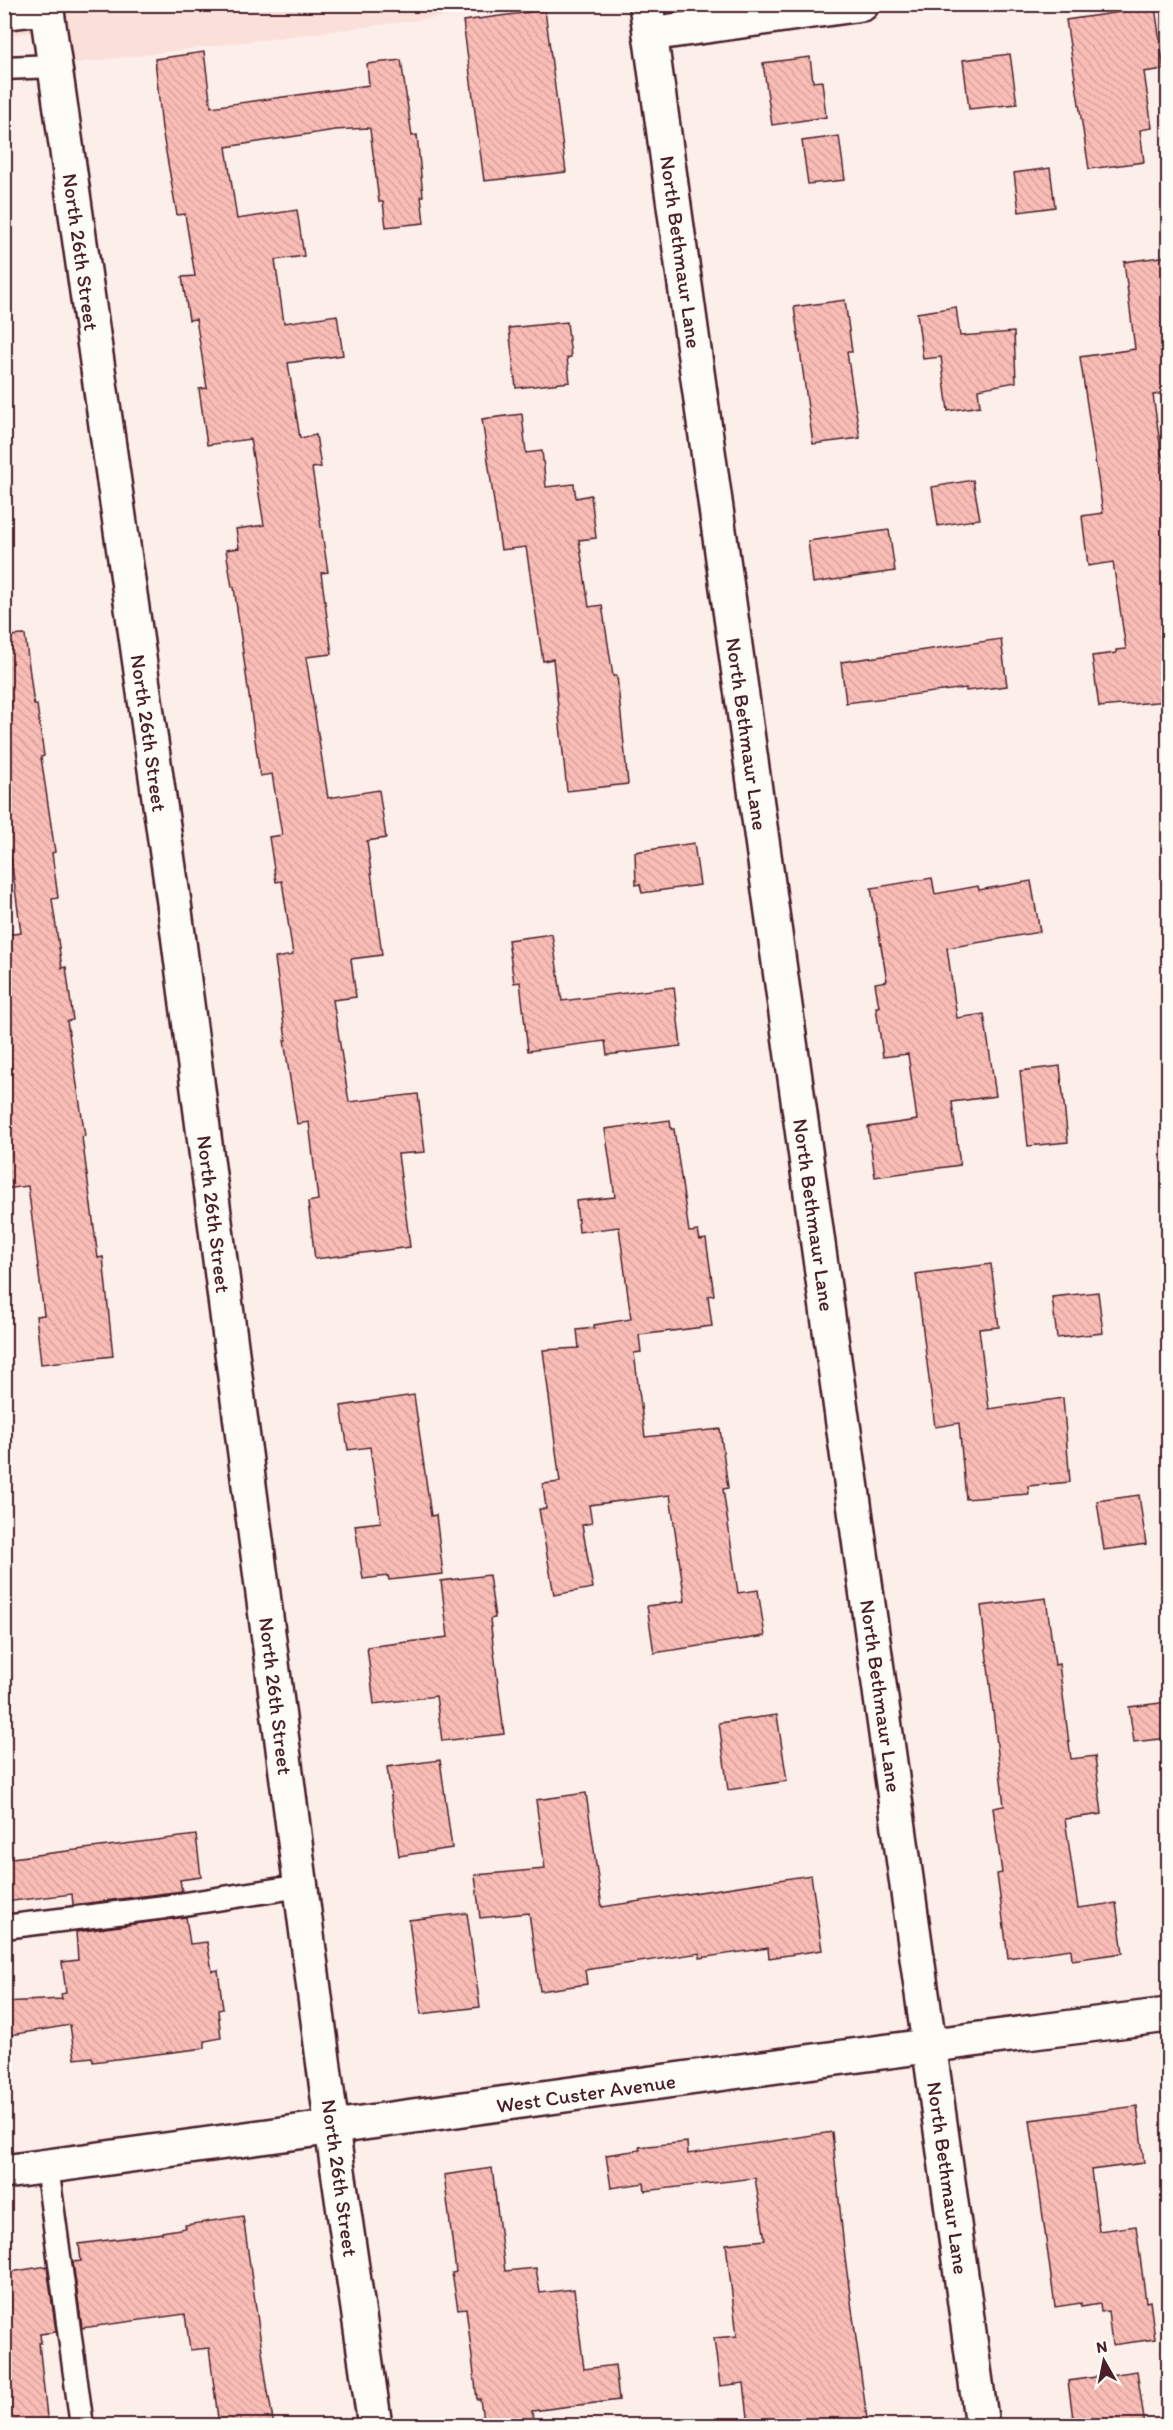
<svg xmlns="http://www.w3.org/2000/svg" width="1173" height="2430" font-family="Itim,sans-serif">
<defs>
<pattern id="building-back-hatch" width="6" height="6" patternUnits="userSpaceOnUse" patternTransform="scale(1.5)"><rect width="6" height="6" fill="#f9bdb6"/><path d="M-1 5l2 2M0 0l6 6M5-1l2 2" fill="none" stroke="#d7a29d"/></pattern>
</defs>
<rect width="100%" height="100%" fill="#fcefea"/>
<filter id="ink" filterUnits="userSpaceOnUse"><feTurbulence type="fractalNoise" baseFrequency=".0167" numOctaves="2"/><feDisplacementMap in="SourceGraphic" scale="12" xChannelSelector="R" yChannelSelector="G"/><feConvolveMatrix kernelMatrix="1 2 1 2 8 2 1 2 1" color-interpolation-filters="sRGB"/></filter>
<g filter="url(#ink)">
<!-- built -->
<path fill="#fbe0da" d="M5,5h533l-483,61 -6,-37 -44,8z"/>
<!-- building -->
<g fill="url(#building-back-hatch)" stroke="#4a1f2b" stroke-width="1.5">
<path d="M1155,7l9,62 -20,3 8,56 -12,2 4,32 -55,7 -23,-149z"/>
<path d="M545,10l21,162 -82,9 -21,-160z"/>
<path d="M204,52l7,55 158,-22 -2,-21 34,-4 11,76 5,-1 6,61h-2l3,27 -38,4 -3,-25h-4l-9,-73 -2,-1 -33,2 -109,17 11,72 60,-9 7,46 -29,4 9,63 53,-8 6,40 -55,8 12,75 16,-3 5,32 -9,1 16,104 -7,1 11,81 -26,3 22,141 51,-8 7,48 -19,3 15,114 -31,4 5,38 -23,3 16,102 69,-8 7,58 -27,2 12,93 -95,12 -7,-57 10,-2 -9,-78 -12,2 -13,-84h2l-11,-82 18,-3 -11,-74 -6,1 -7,-45 13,-2 -10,-61 -12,2 -26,-189h-2l-6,-37 13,-2 -3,-19 28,-4 -14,-86 -43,6 -8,-56 8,-1 -11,-69 -7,1 -7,-43 13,-1 -10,-62 -8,1 -15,-86 -7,-70z"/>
<path d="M1010,54l7,50 -48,5 -6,-49z"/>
<path d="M810,57l3,25 9,-1 4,36 -54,8 -9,-62z"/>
<path d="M839,136l6,44 -37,4 -6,-43z"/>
<path d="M1050,168l5,39 -36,5 -5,-39z"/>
<path d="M1168,256v137l-15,2 15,104v202l-69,6 -7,-51 24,-3v-3l10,-1 -13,-87 -25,4 -6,-50 21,-3 -23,-156 55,-8 -11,-87z"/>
<path d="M845,300l7,52h-5l13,86 -47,6 -19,-137z"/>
<path d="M956,307l4,29 54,-4 2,50 -38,7 2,17 -32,5 -7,-54 -18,2 -6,-46z"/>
<path d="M567,322l4,35 -4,1 3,24 -54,6 -7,-60z"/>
<path d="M522,414l4,39 16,-2 4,36 28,-3 2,14 15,-3 5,43 -17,2 10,67 13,-2 11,71h4l11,108 -61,7 -14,-132 -10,2 -17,-114 -25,3 -19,-131z"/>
<path d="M973,480l7,39 -42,7 -6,-39z"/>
<path d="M889,530l6,41 -82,12 -5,-42z"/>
<path d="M25,635l9,70h3l7,51 -3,1 14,95 -3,1 6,45 -6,1 10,69 4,-1 7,53 -6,1 18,115 -3,1 16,121 5,-1 10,99 -72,8 -5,-48 8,-1 -16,-129 -24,3v-254l17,-2 -10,-75 -7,1v-223z"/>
<path d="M1001,639l6,47 -41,5v-3l-120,15 -5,-41z"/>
<path d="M694,843l6,42 -58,8 -2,-9 -4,1 -1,-33z"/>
<path d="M932,878l3,16 43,-8 1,4 52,-9 9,51 -93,16 10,70 27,-4 12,82 -44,6 8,63 -85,12 -7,-50 49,-7 -9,-66 -25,3 -7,-50h3l-4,-24 12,-2 -16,-93z"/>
<path d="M552,934l10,67 112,-14 7,59 -74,9 -2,-14 -77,10 -8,-69 -6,1 -6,-43z"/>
<path d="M1060,1066l8,76 -40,4 -8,-75z"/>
<path d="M670,1120l1,9h3l15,103 9,-1 2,9 6,-1 8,56 -6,1 4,30 -73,9 2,17 -7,1 11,84 75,-8 8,59 -5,1 15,104 20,-3 7,46 -111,17 -7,-47 38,-5 -15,-106 -81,10 3,18 -10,2 11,63 -39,7 -15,-86h7l-3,-25 17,-2 -17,-132 36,-2 -2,-18 17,-2v-3l37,-6 -12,-92 -40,5 -3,-31 39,-4 -10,-68z"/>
<path d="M991,1264l8,63 -20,2 10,80 74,-11 7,84 -42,4 1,8 -63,5 -7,-76 -24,4 -19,-153z"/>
<path d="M1098,1292l5,41 -46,5 -5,-41z"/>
<path d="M414,1395l17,121 5,-1 7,59 -54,6 -1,-4 -25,3 -8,-54 26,-3 -11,-75 -22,3 -7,-44z"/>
<path d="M1139,1495l7,49 -42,6 -7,-49z"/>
<path d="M489,1575l6,43 -5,1 14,115 -62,7 -6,-45 -62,8 -7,-57 81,-10 -7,-56z"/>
<path d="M1046,1598l9,67 4,-1 12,95 24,-3 7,58 -37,5 13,89 38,-5 7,50 -51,7 -1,-11 -63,9 -11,-84 5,-1 -9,-65 11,-2 -23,-200z"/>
<path d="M1168,1702v36l-34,4 -5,-35z"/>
<path d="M777,1715l10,66 -59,9 -9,-67z"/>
<path d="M440,1760l12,88 -53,8 -12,-89z"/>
<path d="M586,1793l16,114 209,-32 11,75 -53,8 -1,-10 -68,10v-5l-115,17 2,14 -47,7 -11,-78 -49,5 -5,-43 70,-6 -9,-69z"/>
<path d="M196,1835l5,42 -21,3 2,11 -109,14 -1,-11 -68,8v-43z"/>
<path d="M467,1913l13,94 -59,7 -12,-94z"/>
<path d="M186,1917l4,27 17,-2 5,29 6,-1 5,39 -5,1 3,28 -16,3v7l-112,14 -1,-5 -17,2 -5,-34 -66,11v-34l58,-3 -1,-5 5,-1 -4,-31 16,-2 -2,-28z"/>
<path d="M1137,2106l7,57 -53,7 8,61 37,-5 10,76 4,-1 5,38 -43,6 -4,-34 -7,1 -1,-8 -19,3v-4l-26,4 -25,-187z"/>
<path d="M832,2132l13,126 23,168h-119l-5,-43 -24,3 -6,-48 23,-2 -11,-92 39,-4 -10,-62 -110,13 -1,-8 -33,5 -5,-33 34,-5 -1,-3 48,-5 1,12z"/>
<path d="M492,2168l13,103 31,-3 4,25 34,-4 10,80 31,-4 4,35 -87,11 2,15h-50l-4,-27h-3l-11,-91 -8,1 -6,-36 4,-1 -12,-97z"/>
<path d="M243,2216l24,170 7,40h-55l-10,-78 -19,2 -5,-36 -103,14 -9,-66 8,-1 -2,-17 83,-11v-1l24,-4 -1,-3z"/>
<path d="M47,2266l9,66 -16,2 1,9h-2l9,83h-40l-4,-34v-119z"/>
<path d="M1137,2371l8,55h-71l-6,-45z"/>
</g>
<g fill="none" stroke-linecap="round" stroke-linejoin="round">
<defs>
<g id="lane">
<path d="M4,18l43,-5"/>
<path d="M4,68l51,-2"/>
<path d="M4,1927l161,-20 136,-21"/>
<path d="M47,2167l35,259"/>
</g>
<g id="street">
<path d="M46,4l128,899 158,1226 43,297"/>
<path d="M646,4l336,2422"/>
<path d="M650,34l212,-30"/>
<path d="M4,2172c389,-52 776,-109 1164,-157"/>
</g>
</defs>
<!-- lane casing -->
<use href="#lane" stroke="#4a1f2b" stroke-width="27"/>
<!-- street casing -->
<use href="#street" stroke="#4a1f2b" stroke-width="38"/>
<!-- lane -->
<use href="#lane" stroke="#fdfcf7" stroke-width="22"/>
<!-- street -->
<use href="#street" stroke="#fdfcf7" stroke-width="33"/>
</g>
</g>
<g text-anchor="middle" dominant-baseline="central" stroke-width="5" stroke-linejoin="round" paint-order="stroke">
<!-- street labels -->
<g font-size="21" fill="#4a1f2b" stroke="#fdfcf7">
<text transform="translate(81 252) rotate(82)">North 26th Street</text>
<text transform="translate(681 252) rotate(82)">North Bethmaur Lane</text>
<text transform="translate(149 733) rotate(82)">North 26th Street</text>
<text transform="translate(747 734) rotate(82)">North Bethmaur Lane</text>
<text transform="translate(214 1214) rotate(83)">North 26th Street</text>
<text transform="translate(814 1215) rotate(82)">North Bethmaur Lane</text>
<text transform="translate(276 1696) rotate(83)">North 26th Street</text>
<text transform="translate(881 1696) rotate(82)">North Bethmaur Lane</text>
<text transform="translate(586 2093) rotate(-8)">West Custer Avenue</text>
<text transform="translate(340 2178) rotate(82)">North 26th Street</text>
<text transform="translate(948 2178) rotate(82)">North Bethmaur Lane</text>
</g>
</g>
<!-- margin -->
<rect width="1173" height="2430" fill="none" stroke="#fdfcf7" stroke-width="24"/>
<rect x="12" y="12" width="1149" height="2406" fill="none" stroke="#4a1f2b" stroke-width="2" filter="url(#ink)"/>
<!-- north arrow -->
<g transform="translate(1104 2361) rotate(351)" stroke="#fdfcf7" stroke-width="4.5" paint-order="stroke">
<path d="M0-4.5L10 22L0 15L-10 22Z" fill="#4a1f2b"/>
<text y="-9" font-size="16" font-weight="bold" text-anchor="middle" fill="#4a1f2b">N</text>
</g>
</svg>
